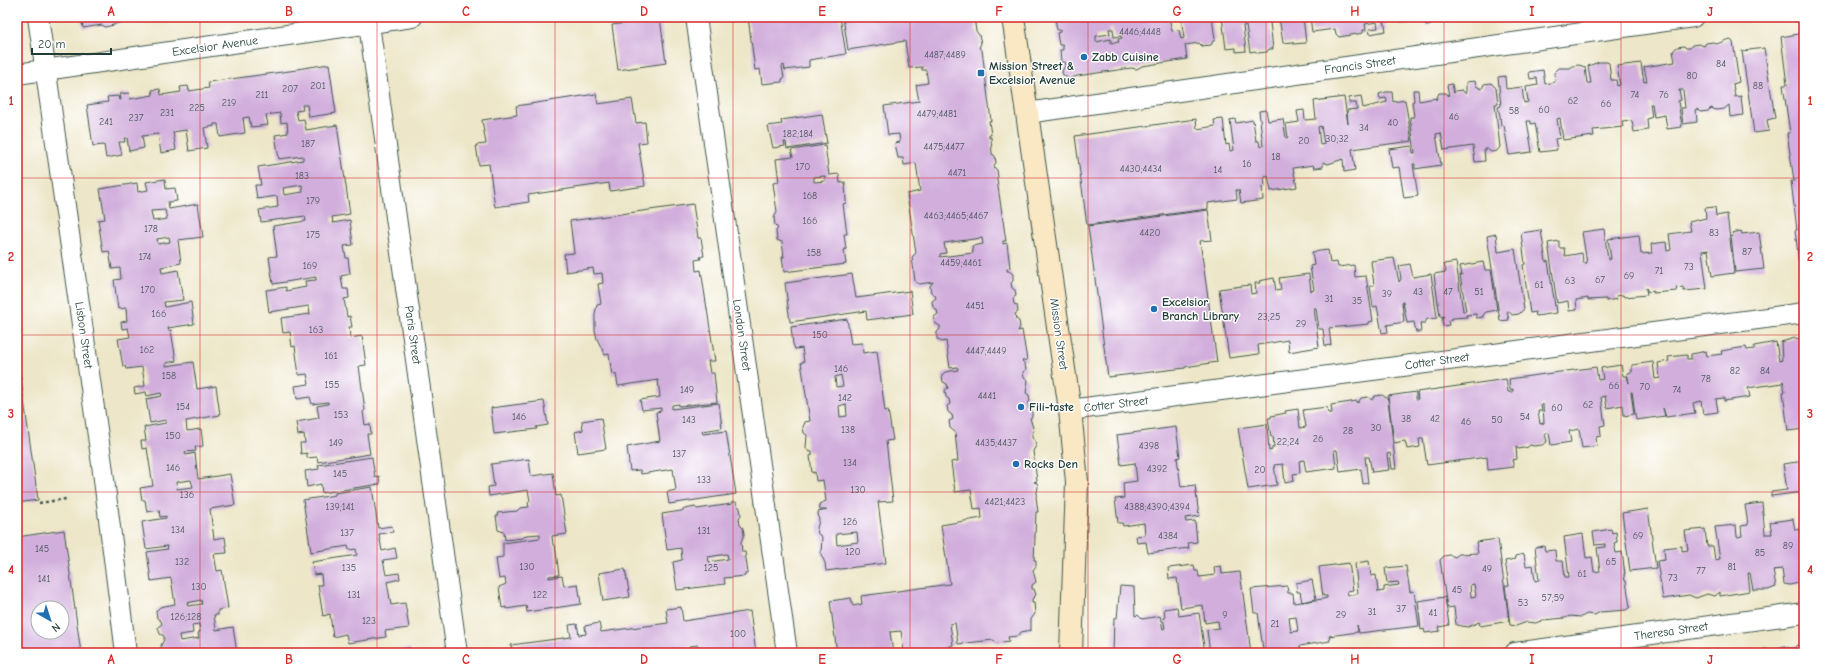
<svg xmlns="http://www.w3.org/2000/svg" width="1821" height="670" font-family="'Comic Neue',sans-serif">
<rect width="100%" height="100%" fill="#fff"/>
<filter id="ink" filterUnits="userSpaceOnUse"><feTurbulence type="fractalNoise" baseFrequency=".025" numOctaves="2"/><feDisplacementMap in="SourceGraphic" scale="8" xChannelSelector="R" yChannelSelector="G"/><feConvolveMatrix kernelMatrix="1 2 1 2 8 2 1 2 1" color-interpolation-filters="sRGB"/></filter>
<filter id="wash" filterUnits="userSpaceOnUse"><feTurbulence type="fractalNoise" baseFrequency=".012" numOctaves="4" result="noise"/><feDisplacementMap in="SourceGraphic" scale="16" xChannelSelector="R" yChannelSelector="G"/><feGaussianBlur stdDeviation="0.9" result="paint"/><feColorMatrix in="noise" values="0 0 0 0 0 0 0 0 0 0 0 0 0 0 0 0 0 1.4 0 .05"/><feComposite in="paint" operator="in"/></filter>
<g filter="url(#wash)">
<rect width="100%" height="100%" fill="#ede6c8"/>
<g id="blocks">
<!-- building -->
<g fill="#d1aedc" fill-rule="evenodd">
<path d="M77,17h76v1l-2,2 -7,1 -2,-2 -25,4 -3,2 -9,2 -3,-2 -19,3 -1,-6z"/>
<path d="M748,17h92l6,37 -37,6v7l-24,3 -1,-5 -2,1 2,12 -2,1v3l-20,2 -2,-15 -5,1z"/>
<path d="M843,17h131l2,14 3,4 2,8 -2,5 3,2 9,71h-2l2,14h-2v3l2,-1 1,17 3,2 1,7 -2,2v2l3,3 1,7 -2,2 1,1 9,61h-3v3l4,-1 3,25 -3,1v2h2l4,3v7l-2,2 1,5 3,2 1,6 -3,2 1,6 3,1 1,7 -3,2 1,5 3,2 1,6 -2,4 4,-1 5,30 -5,1 3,3 1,6 -3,2 1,5 4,3 -2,13 3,2 1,6 -2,2 1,6 3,1v7l-2,1 4,13 -2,2v5l3,2 1,6 -3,5 4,30 -3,1 3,1 1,4 -2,10 2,15h-2l-2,48h2v6l-3,4 3,12 -4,3v4h2l2,6 -4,4v4h2l1,11 -4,5v11l-10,2 -3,4 -10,1 1,4 -12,2 -4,-3 -35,4 -3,-21 -5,1 3,21 -10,4 -8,1 -5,-2 -2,1v3l-22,1 -2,-1 -3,-21 -11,1 3,21h-56l-7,-52 21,-3 2,8 9,-2 -1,-8 89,-12 -9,-59 41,-7 -1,-10 -7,1 -3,-19 -16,2 -4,-30 7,-1 -3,-29 -5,-4 -1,-7 4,-2 -1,-4 -4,-3 -1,-6 3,-2 -1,-5 -3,-2 -1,-7 3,-2 -1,-4 -4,-2 -1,-7 3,-3 13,-2 -1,-3 -7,1 -4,-27 -4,1 -5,-3v-7l3,-3v-3l-5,-3 -1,-6 4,-3 -1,-4 -4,-3 -1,-6 4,-3 -1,-3 -4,-3 -1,-6 3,-4 -14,2 -4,-3 -3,-24 4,-4 -9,-59 13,-3 -4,-28 -12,2 -1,-7h-5l-3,-15 5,-1 -1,-8 -11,1 -4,-29 35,-5 -3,-16 12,-2 -2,-13h-4v-3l-13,1 -4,-27 -57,9zM982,238l1,6 -11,2 1,7 -33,4v-3l6,-1 -2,-10z"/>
<path d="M1058,17h111l3,14 7,-1 2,9 3,-1 -3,-21h31l3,23 -2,1 -2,4 -9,1 -3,-3 -14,2 2,14 -45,7 -5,3 -6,-1 -54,8 -8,3 -6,-4 -1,-4 4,-7 -1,-2h-4l-1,-12h3v-4l-1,-1h-3l-2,-12 3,-1v-2h-3l-2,-12zM1109,29h4l1,8 7,-1 1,2 -4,1 1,3 -8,1v-4l-15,3v-6l14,-2z"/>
<path d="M1222,17h49l2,4 -3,1 3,27h-4l-2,3 -9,1 -3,-2 -5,1 -4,-27 -3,1 3,25 -10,1v-4l-10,1z"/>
<path d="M1279,17h24l3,26 -13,1v-2l-10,1z"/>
<path d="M1310,17h84l1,2 -11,1 2,11 -16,3 -1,-5 9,-1 -1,-6 -12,2 1,6h-3v3l-24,4 -3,-3 -1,-5 -23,3z"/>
<path d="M1399,17h21v2l-20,3z"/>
<path d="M1424,17h6l1,8 -5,1z"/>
<path d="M660,18l6,45 -48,7 -6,-45z"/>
<path d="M1804,33v245h-3l-6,-48h2l-6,-49h3l-7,-48h3l-7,-48h4l-6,-48z"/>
<path d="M1729,39l4,3 6,40 -6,2 2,13 6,-1 2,19 -13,2 -1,-12 -5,4 -8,1 -5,-2 -3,3 -7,1 -3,-3 -2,1 1,12 -14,2 -2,-16h4l-2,-18h-4l2,10 -3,1 4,26 -15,2 -2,-14 -11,2 -2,-13h-2l2,13 -5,2 1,11 -14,2 -2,-11 -10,1 1,5 -30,3 1,6 -31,4 -3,-22 -3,1 3,19 -5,1 2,11 -17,2 -5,-29 -4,1v-3h-4l5,31 -23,3 -5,-30 -3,1 -1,-10 -2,-9 3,-1 -3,-29 7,-1 1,13 16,-2 2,16 4,-1 -2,-15 12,-2 -1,-7 -7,1 -1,-7 14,-2 2,14 10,-2 -1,-9 5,-5h11l3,-2 6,-1 6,2 2,16h4l-3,-17 11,-4h8l2,1 2,17h5l1,6 3,-1 -3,-19 24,-3 3,19 3,-1 -3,-14 31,-5 -2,-11 4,-4 7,-1 2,2h4l2,-3 7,-1 5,2 2,-3 7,-1 4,2z"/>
<path d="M1764,48l11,70 -8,2 2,11 -15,2 -12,-82z"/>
<path d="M329,64l7,49 -27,4 -2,-12h-5l1,5 -7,1 2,9 6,-1 2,11 31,-5 13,89 -18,3 1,6 17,-3 3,25 -9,1 2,12h2l2,16 -9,2 2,13h5l1,9 -5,1 3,18 3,-1 2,11h-3l1,11 12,-2 4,29 -7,1 6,44 -2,2 2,13 5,-1 1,10h-4l3,20 -52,8 -1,-5 -10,1v-5l-6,1 -1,-11h5l-1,-9 -6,1 -2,-13 23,-4 -2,-12 11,-2v-2l-16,2 -2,-7 -13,2 -2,-13 14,-2 -2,-10 -8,1 -4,-29 -3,1 -2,-15 -7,1 -2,-15 29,-4 -1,-8 -40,6 -3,-22 20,-3v4l20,-4 -1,-6 11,-1v-3l-43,7 -4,-27 8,-1 -4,-30 33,-5 -1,-5 -44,6 -2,-12 19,-3 -1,-11 -20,3 -2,-14h6l-3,-18 45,-7v-4l-24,3 -4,-24 13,-2 -1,-11 -6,1 -1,-10 -14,2 2,10 -17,2 -2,-10 -6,1 2,15 -25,4 -2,-13h-4v2l-10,2 3,20 -18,3 -3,-21 -13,2 3,18 -15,3 -3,-19 -16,2 2,12 -15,3 -2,-13h-3l1,4h-6l3,13 -16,3 -2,-13 -11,1 -6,-41 21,-3 -1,-5 11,-1 1,4h2l-1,-6 9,-1 1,6 23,-4 -1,-5 8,-1 1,6 20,-3 -1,-5 8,-1 1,5 20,-3 -1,-6 89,-12v-1zM302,185l1,7 -19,3 -1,-7z"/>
<path d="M1475,81l1,5 6,3 2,-5 7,-1 5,5 2,16h-3l5,43 -3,4 -6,1 -4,-3h-3l1,12 -10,1 -2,-16 -29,4 -3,-17 -5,1 5,31 -26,4v-5h-2l5,32 -14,2 -5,-31 -7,1 -3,-19 23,-3 1,7h2l-5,-36h4l-2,-15 2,-1 -1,-11h5l1,11 17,-3v2l3,-7h7l3,3 -2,-11 5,-1 2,9 1,-2 7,-1 4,4v-12z"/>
<path d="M1386,92h6l1,10 12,-2 7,41 -60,8 3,21 -11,2 -1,-13 -15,5 -5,-2v5l-9,1 -1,-3 -20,3 4,19 -26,4 -3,-15 -4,1 1,9 -3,1 1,13 -22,3 -2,-13h-3l1,9 -29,4v6l-121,16 -12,-89 121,-17 1,10 18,-3 -1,-6 9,-1 3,26 3,-1 1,7 4,-1 -4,-30 5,-1 1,4 17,-3 3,21h3l1,6 3,-1 -4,-35 7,-1 2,11 15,-2 3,19 2,-1 -2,-13 13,-2 -2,-11 7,-1 1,10 11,-1 -2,-18 30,-4 4,27 -1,-14 10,-1 -1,-6h-7v-5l12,-2 2,12 24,-6 -1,-4 -6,1 -1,-5zM1321,126l3,18 -4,1 -2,-18z"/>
<path d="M596,94l2,10 34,-5 4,24 9,-1 2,20 -9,1 7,43 -35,5 -1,-8 -81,12 1,7 -34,5 -6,-43 -10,1 -3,-20 10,-1 -4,-24 35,-5 -1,-9z"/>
<path d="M822,114l5,29 -40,6 -1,-7h-2l1,4 -12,2 -5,-22 14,-2 -1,-4z"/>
<path d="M825,145l4,30 10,-1 1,9 5,-1 1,21 -3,1 4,30h-3l2,15 -2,1 2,14 -62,8 -2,-15h2l-2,-15 -5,-2 -1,-9 2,-3 -3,-3 -1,-7 3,-6 -4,-29 6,-1 -3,-23 17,-2 -2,-7zM825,176v5l-11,1v-5z"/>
<path d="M165,179l1,10 9,-1 2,13 -9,1 1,7 29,-5 5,33 -25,3 3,23 -20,4 1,6 16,-3 5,30 -19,2 1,5 26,-5 3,22 -26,4 1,3 2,-1 5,31 -10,2v3l27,-4 4,27 19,-3 4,29 -34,6 1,10 14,-2 2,17 -8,1 1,4 -11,1 1,3 9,-2 3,26 32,-5 5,31 -25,4 4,30 11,-2 2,16 -13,1 3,17 5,-1 6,38 -10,2v5h-4l2,15 17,-3 4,26h-75l-1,-8 3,-5v-4l-4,-2 -2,-7 4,-3 -1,-3 -4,-3 -1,-7 4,-4 15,-3 -4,-26 -20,3 -4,-29 21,-3 -1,-3 -21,3 -4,-27 24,-4v-2l-6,1 -1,-7 -12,2 -2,-12h-3l-2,-12 13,-2 -6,-38 -5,1 -1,-8h5l-2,-14 22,-4v-3l-16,3 -4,-24 16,-3 -1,-3 -14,3 -1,-4 -11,2 -1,-6 11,-2 -3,-19 -16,2 -1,-3h-2l-5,-27 12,-2 -2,-9 -6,1 -1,-7 6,-1 -1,-13 -8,1 -4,-29 7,-1 -1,-11 -8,1 -3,-18 -6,1 -5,-32 7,-1 -5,-30 37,-6 1,9 10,-2 -2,-8zM165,210l2,9 -14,2 -2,-10zM169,237l1,5 -12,2 -1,-5zM191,480l2,7 -16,2 -1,-7zM201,600l1,4 -14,2 -1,-3zM199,624l1,8 -2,1 1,5 -19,3 -1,-6 14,-2 -1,-8z"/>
<path d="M693,204l5,34h3l3,18 -4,1 1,2 -6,1 1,11 5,-1 14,91h-7l2,12h4l3,29 -38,4v-2l-7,1v4l47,-6 3,25 -20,3 1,3 23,-3 10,63 -67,10 -2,-12 9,-2 -3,-21 -32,5 -1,-4 -10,1 -3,-24 33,-6 -4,-29 5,-1v-3l-19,2 -2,-10 20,-3 -2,-17 -40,6 -2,-12 -4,1 -3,-21 -4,1 -8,-16 -2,-9v-16l2,-9 4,-1 -3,-20 5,-1 -1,-10 -8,1 -1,-6 -27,4 -2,-18 10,-1 -4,-32z"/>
<path d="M1715,207l1,9 11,-2 7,59 -22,3 -4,-26 -6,1 5,38 -23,2 -1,-4 -7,1 1,3 -24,2v-2l-5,1 -2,-4 1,7 -23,2 -1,-2 -7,1 1,3 -11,2v-2l-18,1v-2l-12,2 1,10 -8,1 -1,-10 -11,2 -9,-60 11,-2v7h5l1,8 17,-3 1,10h4l-5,-31 22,-3 4,31 3,-1 -3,-20 31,-4 2,19 11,-1 -1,-9 15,-2 1,9 4,-1 -2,-16 22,-3 -2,-9 17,-4 -1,-10z"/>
<path d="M1208,210l4,30 -12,1 17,121 -32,5v1l-77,9 -20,-151z"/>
<path d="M1541,230l5,32 2,-1 7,45 1,-1 1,8 -21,3 -1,-4 -5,1 -7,-48 2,-1 -4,-31z"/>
<path d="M1741,231l1,3 17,-2 5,37 -29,3 -4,-36h2l-1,-3z"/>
<path d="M1496,234l2,18 17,-3 9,60 -5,5 -7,1 -3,-4 -2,1 2,8 -9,1 -13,-85z"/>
<path d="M1328,250l2,13 7,-1 1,5 16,-2 1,12 11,-1 7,45 -4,1v2l-40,4 2,17 -6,1 -2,-17h-4l-3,-21h-2l5,39 -30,5 -1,-12 -30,5 1,9 -30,4 -10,-69 31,-4 1,9 5,-1 -1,-10h5l-1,-2 15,-3 2,13 5,-1 -2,-12 30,-4 2,17 3,-1 -4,-24 4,-1 -2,-13z"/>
<path d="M1394,258l5,24 2,-3 -2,-13 11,-2 3,13 18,-3 6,44 -10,1 -2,4h-5l1,9h-5l-2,-10 -7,1 -4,-21h-1l2,20 -17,3 1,7 -6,1 -5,-27 -4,1 -3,-21 4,-1 -3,-24z"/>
<path d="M1456,262l7,49h3l-6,-36h2l-2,-9 23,-4 2,8h6l6,40 -11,2 -3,3v2l-7,1v-4l-10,1 1,2 -14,1 -5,3 1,4 -6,1 -1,-6 2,-4 -4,1 -6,-43 12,-2 -2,-8z"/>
<path d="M852,274l4,24 54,-7 3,23 -46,6 -1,-9 -76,11 -5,-39z"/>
<path d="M847,319l4,25 11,-1 1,10 14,-2 8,60 3,-1 5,30 -7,1 7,60 -15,1 8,61 -60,8 -1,-8 -4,-9 1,-17 -4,-3 -1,-6 2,-7 -1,-9 9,-2h-7l-1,-6 7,-3 -3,-21 -7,1 -1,-9 -3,1 -2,-17 2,-1v-4l-3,1 -3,-4 1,-13 -3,-2 -1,-6 2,-5 5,-1 -9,-59h3l-2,-14 -7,1 -2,-5 -2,-17zM841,375l2,11 -7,1 -1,-10zM846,404l1,12 -7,1 -1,-11zM857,532l1,10 -21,3 -1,-11z"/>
<path d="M1795,338l8,1 1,9v81l-16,2 -5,-39h2l-2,-11 -1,2 -34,5 2,9 -26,4v-3l-8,1 2,13 -15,2 -2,-13 -8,2 2,10 -29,4 -3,-9 2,8 -29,4 -4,-28h-1l3,22 -10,2 -1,-11 -16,3 -2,-12 -4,1 4,28 -5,1 1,10 -5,1 1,9 -15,2 -3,-19 -10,2 2,11 -20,3 -2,-12 -4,1 2,8 -5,3 -8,1 -4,-1 -2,2 -9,2 -3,-2 1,12 -5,1 2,7 -26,3 -1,-13 -60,8 -4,-26h-4l1,8 -13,2 -2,-8 -11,2 -6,-47 28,-4v7h2l-1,-7 89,-13 2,13h5v-3l-3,1 -1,-11 87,-12 2,13 5,-1 -2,-11 20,-3 2,11h4l2,7 -2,-10 5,-1v-7l21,-3 2,17 5,-1 -2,-15 11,-2 -1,-4 19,-2v4h4v-5l6,-1 9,-2 1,5 15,-2 -1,-3 25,-4 1,3 7,-1v-3l22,-4 3,19 3,-1 -1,-18zM1543,404l1,19 -4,1 -2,-13h4l-1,-6z"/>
<path d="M20,372l18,128 -21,3v-130z"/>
<path d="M1382,395l6,4 8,70h-4l-2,-16 -3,1 2,16 -17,2 -3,-15h-4l3,26 -5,1 -2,-15 -21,3 -3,-22h-3l2,18 -30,4 -2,-12 -5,1 1,12 -7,1 1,7 -9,2 -2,-19 -9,1 3,20 -29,4 -10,-61 29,-4 2,27 3,-1v-3h2l-1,-11 -2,1 -3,-19h3v-2l15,-3 -1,-2 13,-2 2,19 6,-1 -3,-17 24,-3 1,6h4l-1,-8 26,-4 1,2 3,-5 7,-1 4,3 3,-4z"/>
<path d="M544,401l4,24 -12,2 1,2 -43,5 -3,-26z"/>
<path d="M601,418l5,31 -28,4 -3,-21 8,-2 -1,-9z"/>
<path d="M1176,427l4,30 -3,1 4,29 14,-2 4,31 -14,2 1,4 9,-1 2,21 -9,1 1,5 -41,5 -2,-11 -9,1 -1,-7 9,-1 -1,-12 -21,3 -1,-3h-4l-3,-24 9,-1 -1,-15 14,-2 -2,-18 -14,2 -4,-30z"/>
<path d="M372,457l3,20 4,-1 1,8 -58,9 -1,-9 -14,3 -2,-16 14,-2 -1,-4z"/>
<path d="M529,459l2,17 22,-3 3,23 5,-1 6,39 -15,2 1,9h2l4,30 -10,1v2l13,-2 2,10 14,-2 3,20 -54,8 -1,-6 -20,3v-2l-4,1 -3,-21 7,-3 -1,-6 -6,1 -3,-21 7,-1v-14l37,-5v-4l-14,1 -3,3 -18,2 -1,-8 -6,-2 -2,-14h2l-1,-3 20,-2 3,-3 9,-1 -1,-4 2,-2 -2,-11 -39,6 -1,-9 6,-1 -3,-22z"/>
<path d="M1804,461v31l-33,4v-4l16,-2 -4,-26z"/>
<path d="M372,487l6,41 14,-2 1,6 -14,2 3,17 13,-3 2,10 -14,2 3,15 13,-2 1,6 -13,3 4,23 14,-2 4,25 -24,3 1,6 -38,6 -2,-9 -13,3 -3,-23 -7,2 -5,-31h4l-1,-11 -7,1 -2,-13 45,-7 -1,-6 -7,1 -1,-4 -37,6 -8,-52 32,-5v-2z"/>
<path d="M732,502h4l1,3 3,3 1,7 -2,3 1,7 3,3 1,6 -3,8 1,10h3l3,21 -3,1v2l-21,2 1,6 -48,6 -4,-28 9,-2 -1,-12 -14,2 -5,-36 19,-3 4,-2 10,-2 2,2 35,-5zM727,554l1,5 -19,3 -1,-5z"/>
<path d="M1762,503l3,31h7l-2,-12 23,-3 2,11 5,-1v6l4,-1v32h-4l3,16 -13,3 -6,-1 -2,-15 -9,1 3,17 -8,3h-15l-3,-17h-2l2,18 -30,5v-4l-5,4 -8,-2 -11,4 -7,-3 -26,4 -6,-38 8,-1 -1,-12 18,-2v5l6,-1 -3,-19 20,-2 2,17h6l2,14 5,-1 -5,-32 21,-2 1,12 5,-1 -1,-10 7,-1 -3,-20z"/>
<path d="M1648,509l8,59 -26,3 -8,-58z"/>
<path d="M1611,529l1,4 4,-1 1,10 -3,1 2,10 6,-1 3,22h-1l1,7h1l4,26 -4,3 -26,2 -5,3 -8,-1 -6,3 -11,-1 -5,2 -22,2 -7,3 -9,-1 -11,4 -6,-1 -5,-39 4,-1 -4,-24 11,-2 -1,-3 9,-2 2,12 7,-1 2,16 4,-1 -4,-33 9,-1 1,5 10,-1 1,11h7l2,16h4l-5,-40 19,-3 3,24 6,-1 2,15 6,-1 -3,-23 8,-1v-3l-10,1 -2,-13z"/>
<path d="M64,530l17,123h-64v-116zM38,608h24v24h-24z"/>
<path d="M1498,539l11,82 -29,5 -1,-4 -11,5 -12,-2 -2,-18 -7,1 -7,-48 4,-4 6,-1 5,2 4,-3 19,-1 -2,-11zM1474,584l2,12 -5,1 -1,-12z"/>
<path d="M1369,561l2,15 5,-1 2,17 6,-1v-4l15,-2 -1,-3 -11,1 -2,-15 21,-2 4,26 4,-1 5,35 -60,7 -2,-8 1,7 -29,4 1,5 -30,5 1,7h-41l-1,-3 4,-1 -5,-36h-4l-3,-24 36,-3 1,7h5l1,10 29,-4 4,-1v-2h-4l-4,-29 30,-4 4,27 -6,1 1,4 10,-1 -3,-31zM1296,617l2,14 -7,1 -2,-14z"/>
<path d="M1194,565l1,6h3l1,6 16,-2 -1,-8 7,-1 1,8 18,-2 11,81h-41l-3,-23 12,-2 -1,-7 -13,2 -2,-18 -22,3 -4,-30 -8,1 -1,-11z"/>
<path d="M625,569l5,28 -27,4 -4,-28z"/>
<path d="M1312,580l4,19 -14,3 -2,-10h-3l-1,-9z"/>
<path d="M1120,586l14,1 1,29 3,-1 4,4 18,-3 3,13 2,-1 -2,-10h2l-1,-9 13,-2 2,9 20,-3 6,40h-92l1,-35h3z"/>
<path d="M1445,597l4,28 -10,2 1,4 -15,2 -1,-4 -3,1 -3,-29z"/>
<path d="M681,607l2,14 67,-10 6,42h-57l-1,-8 -9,1 1,7h-178l-1,-8 60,-8 -2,-12 8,-1 2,11 7,-1 -1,-8 14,-3 2,9 67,-9 -2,-14z"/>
<path d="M1803,644l1,9h-45l5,-4 8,1 13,-4 4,2h5l3,-3z"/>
<path d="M410,648l1,5h-16l-1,-3z"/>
</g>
</g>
</g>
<g filter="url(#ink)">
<use href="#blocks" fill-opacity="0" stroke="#3e564a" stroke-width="1"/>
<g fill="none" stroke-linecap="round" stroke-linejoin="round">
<defs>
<g id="street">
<path d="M38,17l64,447 24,189"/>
<path d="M368,17l89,636"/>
<path d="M696,17l91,636"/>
<path d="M17,74l395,-57"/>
<path d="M1027,113l666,-96"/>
<path d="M1070,410l734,-97"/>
<path d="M1515,653l289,-40"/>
</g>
<path id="secondary" d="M1013,17l57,393 7,72 -6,171"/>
</defs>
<!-- street casing -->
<use href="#street" stroke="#3e564a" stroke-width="22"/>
<!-- secondary casing -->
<use href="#secondary" stroke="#3e564a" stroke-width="24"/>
<!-- path -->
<path stroke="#3e564a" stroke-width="2.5" stroke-dasharray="3 3" stroke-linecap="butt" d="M39,503l27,-4"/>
<!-- street -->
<use href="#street" stroke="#fff" stroke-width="20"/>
<!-- secondary -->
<use href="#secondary" stroke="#fae7c3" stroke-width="22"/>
</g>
</g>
<!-- grid -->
<path fill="none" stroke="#d62828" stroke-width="1" stroke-opacity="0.55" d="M200,17v636M377,17v636M555,17v636M733,17v636M910,17v636M1088,17v636M1266,17v636M1444,17v636M1621,17v636M17,178h1787M17,335h1787M17,492h1787"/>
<!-- markers -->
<g fill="#1f6fb2" stroke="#fff" stroke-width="1.5">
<circle cx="1084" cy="57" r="4"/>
<rect x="977" y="69" width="8" height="8" rx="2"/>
<circle cx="1154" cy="309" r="4"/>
<circle cx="1021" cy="407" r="4"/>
<circle cx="1016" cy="464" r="4"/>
</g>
<g text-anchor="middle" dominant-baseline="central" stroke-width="3" stroke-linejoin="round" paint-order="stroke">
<!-- number labels -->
<g font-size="10" fill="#4c595e">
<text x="1140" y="32">4446;4448</text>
<text x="945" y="55">4487;4489</text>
<text x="1721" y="64">84</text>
<text x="1692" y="76">80</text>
<text x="318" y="86">201</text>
<text x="1758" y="86">88</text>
<text x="290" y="89">207</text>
<text x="262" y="95">211</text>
<text x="1635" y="95">74</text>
<text x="1664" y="95">76</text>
<text x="1573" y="101">62</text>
<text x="229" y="103">219</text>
<text x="1606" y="104">66</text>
<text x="197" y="108">225</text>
<text x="1544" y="110">60</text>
<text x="1514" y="111">58</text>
<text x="167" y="113">231</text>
<text x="937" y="114">4479;4481</text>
<text x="1454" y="117">46</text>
<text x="136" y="118">237</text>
<text x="106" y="122">241</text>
<text x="1393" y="123">40</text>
<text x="1364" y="128">34</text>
<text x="798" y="134">182;184</text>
<text x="1337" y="139">30;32</text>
<text x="1304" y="141">20</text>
<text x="308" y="144">187</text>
<text x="944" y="147">4475;4477</text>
<text x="1276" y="157">18</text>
<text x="1247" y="164">16</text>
<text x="803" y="167">170</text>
<text x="1141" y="169">4430;4434</text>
<text x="1218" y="170">14</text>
<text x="957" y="173">4471</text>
<text x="302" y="176">183</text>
<text x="810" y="196">168</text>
<text x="313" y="201">179</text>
<text x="956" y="216">4463;4465;4467</text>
<text x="810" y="221">166</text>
<text x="151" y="229">178</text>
<text x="1150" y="233">4420</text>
<text x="1714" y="233">83</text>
<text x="313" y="235">175</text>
<text x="1747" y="252">87</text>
<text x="814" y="253">158</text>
<text x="145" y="257">174</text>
<text x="961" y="263">4459;4461</text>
<text x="310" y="266">169</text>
<text x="1689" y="267">73</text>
<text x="1659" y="271">71</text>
<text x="1629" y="276">69</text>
<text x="1600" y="280">67</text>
<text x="1570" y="281">63</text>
<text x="1539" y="285">61</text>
<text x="148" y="290">170</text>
<text x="1418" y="292">43</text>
<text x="1448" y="292">47</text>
<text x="1479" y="292">51</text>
<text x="1387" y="294">39</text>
<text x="1329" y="299">31</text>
<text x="1357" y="301">35</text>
<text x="975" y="306">4451</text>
<text x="159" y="314">166</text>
<text x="1269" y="317">23;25</text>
<text x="1301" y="324">29</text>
<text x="316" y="330">163</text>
<text x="820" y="335">150</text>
<text x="147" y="350">162</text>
<text x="986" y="351">4447;4449</text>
<text x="331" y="356">161</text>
<text x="841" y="369">146</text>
<text x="1735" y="371">82</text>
<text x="1765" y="371">84</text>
<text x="169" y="376">158</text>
<text x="1706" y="379">78</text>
<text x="332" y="385">155</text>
<text x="1614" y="386">66</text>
<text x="1645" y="387">70</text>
<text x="687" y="390">149</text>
<text x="1677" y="390">74</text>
<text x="987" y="396">4441</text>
<text x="845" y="398">142</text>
<text x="1588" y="405">62</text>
<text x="183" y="407">154</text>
<text x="1557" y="408">60</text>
<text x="341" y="415">153</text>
<text x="519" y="417">146</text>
<text x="1525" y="417">54</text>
<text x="1406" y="419">38</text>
<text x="1435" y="419">42</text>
<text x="689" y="420">143</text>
<text x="1497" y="420">50</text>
<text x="1466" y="422">46</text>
<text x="1376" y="428">30</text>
<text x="848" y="430">138</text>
<text x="1348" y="431">28</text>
<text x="173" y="436">150</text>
<text x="1318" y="439">26</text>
<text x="1288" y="442">22;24</text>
<text x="336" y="443">149</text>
<text x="996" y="443">4435;4437</text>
<text x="1149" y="446">4398</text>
<text x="679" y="454">137</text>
<text x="850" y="463">134</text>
<text x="173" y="468">146</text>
<text x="1157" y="469">4392</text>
<text x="1260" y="470">20</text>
<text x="340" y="474">145</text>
<text x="704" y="480">133</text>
<text x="858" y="490">130</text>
<text x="187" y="495">136</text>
<text x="1005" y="502">4421;4423</text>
<text x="340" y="507">139;141</text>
<text x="1157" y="507">4388;4390;4394</text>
<text x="850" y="522">126</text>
<text x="178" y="530">134</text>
<text x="704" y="531">131</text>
<text x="347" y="533">137</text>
<text x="1168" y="536">4384</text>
<text x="1638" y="536">69</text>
<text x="1788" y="546">89</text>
<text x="42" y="549">145</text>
<text x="853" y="552">120</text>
<text x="1760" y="553">85</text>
<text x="182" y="562">132</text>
<text x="1611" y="562">65</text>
<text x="527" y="567">130</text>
<text x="1732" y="567">81</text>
<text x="349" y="568">135</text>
<text x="711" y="568">125</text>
<text x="1487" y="569">49</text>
<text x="1701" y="571">77</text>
<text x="1582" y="574">61</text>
<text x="1673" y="578">73</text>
<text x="44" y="579">141</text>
<text x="199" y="587">130</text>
<text x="1457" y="590">45</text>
<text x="354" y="595">131</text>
<text x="540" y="595">122</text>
<text x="1553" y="598">57;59</text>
<text x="1523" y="603">53</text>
<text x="1401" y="609">37</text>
<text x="1372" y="612">31</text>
<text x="1433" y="613">41</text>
<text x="1225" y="615">9</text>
<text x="1341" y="615">29</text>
<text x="186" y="617">126;128</text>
<text x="369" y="621">123</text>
<text x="1275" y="624">21</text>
<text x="738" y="634">100</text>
</g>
<!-- street labels -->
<g font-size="12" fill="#1f3d34" stroke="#fff">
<text transform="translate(215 46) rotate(-8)">Excelsior Avenue</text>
<text transform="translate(1360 65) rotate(-8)">Francis Street</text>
<text transform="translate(1059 334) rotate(82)">Mission Street</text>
<text transform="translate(84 335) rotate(82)">Lisbon Street</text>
<text transform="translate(413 335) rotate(82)">Paris Street</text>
<text transform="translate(742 335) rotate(82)">London Street</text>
<text transform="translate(1437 361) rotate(-8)">Cotter Street</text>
<text transform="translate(1116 404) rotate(-7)">Cotter Street</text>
<text transform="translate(1671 631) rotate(-8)">Theresa Street</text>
</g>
<!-- poi labels -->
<g font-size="12" font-weight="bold" fill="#1f3d34" stroke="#fff" text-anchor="start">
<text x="1092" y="57">Zabb Cuisine</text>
<text x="989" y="66">Mission Street &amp;<tspan x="989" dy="14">Excelsior Avenue</tspan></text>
<text x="1162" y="302">Excelsior<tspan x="1162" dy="14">Branch Library</tspan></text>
<text x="1029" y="407">Fili-taste</text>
<text x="1024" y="464">Rocks Den</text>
</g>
</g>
<!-- margin -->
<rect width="1821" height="670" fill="none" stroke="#fff" stroke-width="44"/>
<!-- north arrow -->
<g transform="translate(50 620) rotate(141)"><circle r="19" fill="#ffffff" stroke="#a5b1ae"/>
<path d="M0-3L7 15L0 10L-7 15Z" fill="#1f6fb2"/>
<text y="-6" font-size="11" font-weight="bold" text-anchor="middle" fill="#1f3d34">N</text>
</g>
<!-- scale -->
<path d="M32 48v6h79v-6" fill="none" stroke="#1f3d34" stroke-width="2"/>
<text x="38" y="48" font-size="12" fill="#1f3d34" stroke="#ffffff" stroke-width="3" paint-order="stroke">20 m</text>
<rect x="22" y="22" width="1777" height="626" fill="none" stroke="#d62828" stroke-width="1.5"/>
<g font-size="13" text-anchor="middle" font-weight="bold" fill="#d62828">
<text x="111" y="16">A</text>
<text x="289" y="16">B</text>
<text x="466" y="16">C</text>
<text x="644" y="16">D</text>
<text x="822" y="16">E</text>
<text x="999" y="16">F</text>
<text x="1177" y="16">G</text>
<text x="1355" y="16">H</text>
<text x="1532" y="16">I</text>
<text x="1710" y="16">J</text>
<text x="11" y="105">1</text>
<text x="1810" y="105">1</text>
<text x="11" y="261">2</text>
<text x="1810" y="261">2</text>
<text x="11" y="418">3</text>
<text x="1810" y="418">3</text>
<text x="11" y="574">4</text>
<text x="1810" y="574">4</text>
<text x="111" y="664">A</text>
<text x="289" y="664">B</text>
<text x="466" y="664">C</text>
<text x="644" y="664">D</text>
<text x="822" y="664">E</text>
<text x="999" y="664">F</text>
<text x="1177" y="664">G</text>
<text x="1355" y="664">H</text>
<text x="1532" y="664">I</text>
<text x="1710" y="664">J</text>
</g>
</svg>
